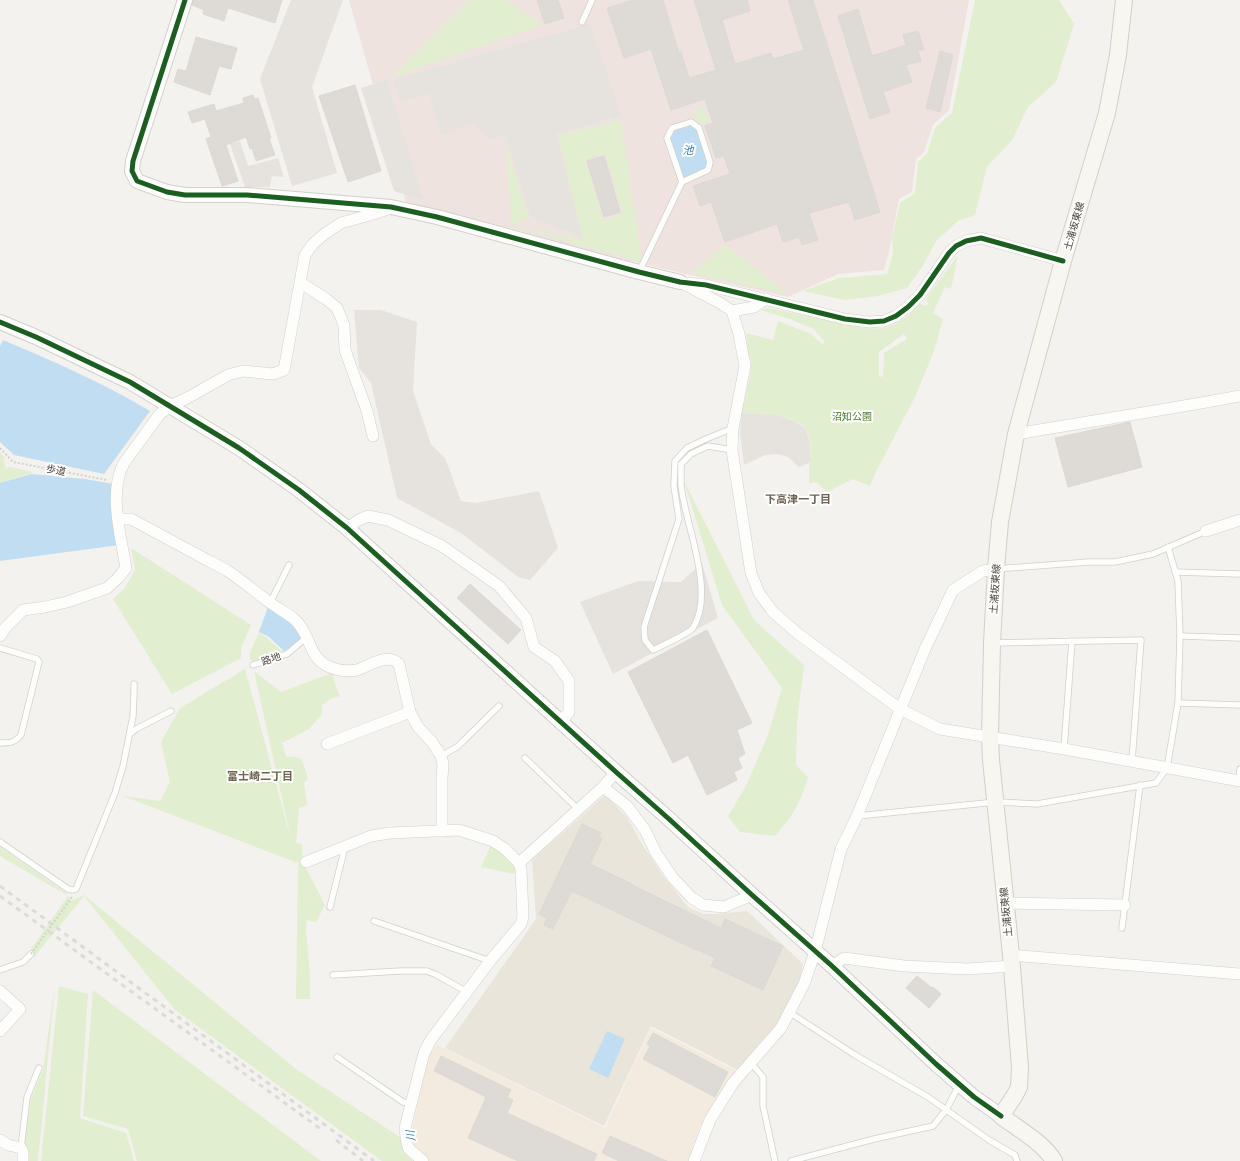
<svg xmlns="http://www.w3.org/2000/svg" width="1240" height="1161" font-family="'Roboto Condensed','Noto Sans JP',sans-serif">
<rect width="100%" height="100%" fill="#f4f2ee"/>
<!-- commercial -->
<path fill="#f3ebdf" d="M651,1028l86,43 -27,39 -11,18 -10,33h-261l-15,-14 -2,-7 1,-10 15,-66 2,-9 8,-10 168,83z"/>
<!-- education -->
<path fill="#eae5da" d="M605,795l22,22 12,22 24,37 25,31 15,7h13l31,-3 56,53 -4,19 -22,41 -39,46 -87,-44 -47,100 -159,-78 91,-129 -4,-59z"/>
<!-- medical -->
<path fill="#eee3df" d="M349,0h620l-20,110 -16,15 -9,27 -8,7 -4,33 -13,7 -10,53 -5,18 -46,4 -50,23 -98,-22 -88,-21 -89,-25 -107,-27z"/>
<!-- green -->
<g fill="#e1eecf" fill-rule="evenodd">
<path d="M470,0h36l36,25 -150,52z"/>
<path d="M975,0h84l15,24 -18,58 -28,25 -16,33 -25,27 -12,48 -17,6 -22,20 -12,23 -17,24 -29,8 -33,4 -42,-9 36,-13 48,-4 6,-20 -1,-16 8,-35 15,-10 3,-31 9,-8 8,-26 17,-15z"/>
<path d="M700,104l10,17 -9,3 -7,-4z"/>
<path d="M621,120l21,142 -130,-36 -7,-89 23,81 -16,8 71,14 -25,-105zM605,154l18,60 -20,6 -18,-61z"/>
<path d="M726,245l62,49 -96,-21z"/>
<path d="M958,255l-7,34 -6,-2 -12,26 10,6 -9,32 -19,46 -37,71 -1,1 -7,17 -17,-7 -26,13 -11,-10 -7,1v-20l2,-2c0,-10 0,-21 -4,-30 -10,-18 -48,-17 -65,-18l9,-42v-12l-3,-2 -2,-24 27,7 5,-19 33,13 11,10 3,-2 -11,-13 -24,-10 -30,-9 9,-2 96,20c5,0 11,1 16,0 16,-1 29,-14 39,-25l4,3 5,-2 -4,-4zM904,334l3,5 -23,14 -1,24 -4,-1v-24z"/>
<path d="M0,452l5,6 -2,2 3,8 4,-1 24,5 -34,11z"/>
<path d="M684,481l70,139 50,45 -7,56 -1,44 12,12c-6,23 -17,42 -33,59l-35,-4 -12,-16 18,-30 22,-51 14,-47 -60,-83z"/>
<path d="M131,548l120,77 -10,23v10l-69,36 -59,-95 12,-11 10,-18z"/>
<path d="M259,633l8,5 16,14 -29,10 -4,-2v-8z"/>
<path d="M245,669l46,170 -37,-168 27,21 51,-19 4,14 4,9 -10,3 -8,6v9l-13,15 -27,14 4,14c19,-3 17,8 22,22l-4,4 3,22 -8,3 -3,35 6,1 1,18 22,43 -9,17 -9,-2 -1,8 4,50v21h-14l2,-136 -175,-67 37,5 10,-19 -9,-40 19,-34z"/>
<path d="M491,845c10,6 23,13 26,25l-3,4 -33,-7z"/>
<path d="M0,847l66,46 5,8 13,-6 212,174 104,68c2,10 5,17 13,24h-31l-207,-151 -91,-114 -50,61 -3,-8 37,-53 -68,-40z"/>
<path d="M55,985l-17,176h-11l-3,-14 7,-49 12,-28z"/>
<path d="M59,986l29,8 -8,124 46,15 8,28h-93z"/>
<path d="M93,990l228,171h-184l-9,-32 -45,-13z"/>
</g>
<!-- parking -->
<g fill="#e6e3df">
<path d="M291,0h52l-31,87 25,86 -45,13 -32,-107z"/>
<path d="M590,24l31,92 -65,18 26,104 -52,-22 -24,-81 -16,5 -17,-17 -32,12 -12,-41 -28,8 -8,-22z"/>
<path d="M387,80l36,120 -29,-9 -33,-103z"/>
<path d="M240,141l8,25 30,-8 6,19 -12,-1 -2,11h-25l-15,-43z"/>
<path d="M354,310h27l36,12 -4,69 18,53 14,14 16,43 15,2 63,-12 19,57 -28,32 -12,-3 -57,-44 -64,-35 -26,-115 -12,-15z"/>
<path d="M742,413l35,2 18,6 11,8 4,14 1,19 -12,5 -11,-10 -11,-3 -12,1 -21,10 -4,-33z"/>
<path d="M702,563l16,55 -105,56 -33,-72 58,-21 43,1z"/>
</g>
<!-- water -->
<g fill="#c0ddf1">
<path d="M691,126l6,4 10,31 -2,7 -22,11 -13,-40 4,-8z"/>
<path d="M3,340c50,21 100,43 147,71l-46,63 -90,-19 -14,-13v-96z"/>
<path d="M31,474l54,5 28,5 6,61 -119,16v-78z"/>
<path d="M269,604l25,17 12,16 -22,14 -15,-14 -10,-5z"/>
<path d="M607,1031l18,8 -17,39 -19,-9z"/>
</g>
<!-- building -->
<g fill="#dedbd6" stroke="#dcd9d4">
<path d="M193,0h89l-7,23 -47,-15 -4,13 -21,-7 1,-4 -12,-5z"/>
<path d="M537,0h21l6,18 -19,6z"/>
<path d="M633,0h30l16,53 2,-1 8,26 27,-8 -22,-70h53l3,11 -28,9 13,44 36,-11 2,6 31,-9 -16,-50h25l67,212 -25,8 -6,-18 -40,11 9,27 -16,5 -3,-8 -16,5 -6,-18 -52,18 -14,-40 -11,4 -7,-20 37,-12 -6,-18 -8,2 -11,-32 8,-3 -8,-24 -34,11 -20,-61 -27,9 -17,-50z"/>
<path d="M858,9l14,47 34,-11 -3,-10 15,-4 6,18 -6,2 3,10 -15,4 6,17 -29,10 7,20 -20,7 -32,-103z"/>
<path d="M196,37l41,11 -6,21 -12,-3 -9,29 -36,-13 4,-13 8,2z"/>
<path d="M940,51l13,4 -13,57 -14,-4z"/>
<path d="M355,85l26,86 -33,11 -29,-86z"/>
<path d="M253,95l1,4 4,-1 13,40 -2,1 6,16 -19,6 -4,-13 -2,1 -4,-12 -20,8 12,36 -16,5 -16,-47 5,-2 -6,-18 -13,4 -4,-11 26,-8 2,7 28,-8 -1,-5z"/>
<path d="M604,156l16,56 -16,5 -17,-56z"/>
<path d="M1130,422l12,45 -74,20 -13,-49z"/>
<path d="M470,584l51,46 -13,14 -51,-46z"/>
<path d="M707,630l45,93 -15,7 8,24 -7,4 4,10 -8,4 3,8 -30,15 -19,-40 -15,8 -45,-91z"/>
<path d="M582,824l19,9 -2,4 3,2 -12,25 42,20v1l89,43 4,-9 58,27 -20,44 -52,-24 4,-8 -19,-9v1l-124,-59 -19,38 -9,-4 3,-7 -8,-4z"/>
<path d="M917,976l15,12 1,-1 8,7 -12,14 -23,-20z"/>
<path d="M653,1033l75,39 -13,25 -72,-38 7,-13 -3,-2z"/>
<path d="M441,1056l70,34 -4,7 6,3 -6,13 90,41 -3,7h-76l-50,-23 18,-41 -52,-26z"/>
<path d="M610,1136l57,25h-48l-17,-8z"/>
</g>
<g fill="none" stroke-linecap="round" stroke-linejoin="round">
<defs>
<g id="service">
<path d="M582,22l10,-22"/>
<path d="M639,272l43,-90 -15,-44 5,-10 19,-6 8,6 11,34 -2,8 -26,12"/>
<path d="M732,450l-24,-4 -17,8 -10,10c0,7 0,14 0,21 4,40 35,106 12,143 -3,5 -32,18 -40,22l-8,-10 -1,-13 35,-108 -5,-33 1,-25 12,-13 19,-9 27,-11"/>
<path d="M996,569l93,-7h26l38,-8 53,-23"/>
<path d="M1175,572l65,2"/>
<path d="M270,603l19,-38"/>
<path d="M1180,636l60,2"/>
<path d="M993,643l148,-3 -9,121"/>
<path d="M0,648l37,11 2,3 -18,73c-7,8 -11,8 -21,8"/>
<path d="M253,665l34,-11 20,-17"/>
<path d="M1178,703l62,2"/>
<path d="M130,734l6,-5 35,-18"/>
<path d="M1064,749l8,-108"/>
<path d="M441,756l16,-9 42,-41"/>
<path d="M525,758l54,52"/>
<path d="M1239,780l1,-11"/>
<path d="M857,816l139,-14 41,2 119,-21 11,-15 11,-65 2,-67 -2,-55 -10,-34"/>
<path d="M0,842l68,47 5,1 3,-1 39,-96 8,-27 10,-50 1,-23v-9"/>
<path d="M330,907l15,-60"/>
<path d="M374,921l116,40"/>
<path d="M1122,928l18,-143"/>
<path d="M0,970l23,-8 8,-8"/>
<path d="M333,975l67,-4h27l10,4 30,17"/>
<path d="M789,1012l66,43 73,42 61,43 26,15 2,6"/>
<path d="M337,1057l66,45 8,2"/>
<path d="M751,1063l12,14v29l12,55"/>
<path d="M21,1148l6,-51 12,-29"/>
<path d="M791,1161l83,-22 59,-13 13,-16 13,-25"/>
</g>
<g id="minor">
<path d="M680,282l40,21 12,8 7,23 6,32 -12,62 -1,22 19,123 8,20 14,19 24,21 103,76 40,20 124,20 176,32"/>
<path d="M301,283l25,16 11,9 7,17 1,25 22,61 6,25"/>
<path d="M687,283l19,2 139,34 25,3 14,-1 12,-5 12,-9 12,-12 29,-42 7,-7 10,-5 15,-3 82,23"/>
<path d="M732,311l22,-4 12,-8"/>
<path d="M1016,434c75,-13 150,-24 224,-38"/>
<path d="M118,519h13c22,12 43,23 65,35 10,6 22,11 32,17 14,10 28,21 41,31 8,6 18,11 25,17 15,12 15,36 30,45 10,6 22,8 33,6 12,-4 31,-18 42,-6l11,48 8,15 14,15 9,14 2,8 -1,14v53"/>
<path d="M347,528l12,-8 9,-4 20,4 54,26 57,40 27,32 8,29 21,14 14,20v31l-8,10"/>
<path d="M1206,531l34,-11"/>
<path d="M0,636l6,-9 17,-17 22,-3 22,-5 40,-14 11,-10 8,-10c-5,-31 -18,-76 -2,-105l35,-48 11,-9 19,-9 39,-22 15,-4 30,3 11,-4 21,-115 8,-11 10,-9 18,-12 32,-9 18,-6"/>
<path d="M327,744l83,-32"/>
<path d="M603,787l24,19 18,24 11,23 17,25 19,20 11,7 21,2 28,-12"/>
<path d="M306,862l65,-26 19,-3 69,-3 34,11 12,8 14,14 2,6 2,48 -2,7 -31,37 -60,80 -6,12 -19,75 2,16 2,5 14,12"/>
<path d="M519,863l84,-76 13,-15"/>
<path d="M1005,903l120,2"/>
<path d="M1011,955l229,19"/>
<path d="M832,966l12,-8 60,8 63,3 45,-3"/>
<path d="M0,991l20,18 -20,22"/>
<path d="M0,1140l8,5 13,3 2,4v9"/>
<path d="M694,1161l16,-41 23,-37 48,-55 23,-44 11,-32 26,-103 16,-33 68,-167 28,-59 30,-19 13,-2"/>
</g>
<g id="tertiary">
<path d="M185,0l-52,161 -1,10 5,10 30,11 18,3h62l144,12 46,10 202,55 41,10"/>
<path d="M0,322l36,15 94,45 109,66 60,42 48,38 269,244 53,47 83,76 80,71 104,98 38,33 27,19"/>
</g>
<path id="secondary" d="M1054,1161c-9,-17 -37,-33 -53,-45l14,-21 4,-8 1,-20 -9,-112 -20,-195 -1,-23 2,-94 4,-74 4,-47 16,-88 47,-173 44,-148 11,-58 6,-55"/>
</defs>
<!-- service casing -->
<use href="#service" stroke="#d2d0cb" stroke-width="7"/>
<!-- minor casing -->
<use href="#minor" stroke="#d2d0cb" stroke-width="12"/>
<!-- tertiary casing -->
<use href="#tertiary" stroke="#d2d0cb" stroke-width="16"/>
<!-- secondary casing -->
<use href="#secondary" stroke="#d3cfc5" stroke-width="18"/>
<!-- path -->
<path stroke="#d3d2cc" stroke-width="2" stroke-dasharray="2 2" stroke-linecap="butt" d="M0,448l13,14 94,18"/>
<!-- service -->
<use href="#service" stroke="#fdfdfc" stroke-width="5.5"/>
<!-- minor -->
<use href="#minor" stroke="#fdfdfc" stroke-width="11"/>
<!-- tertiary -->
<use href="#tertiary" stroke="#fdfdfc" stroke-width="14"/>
<!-- secondary -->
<use href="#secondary" stroke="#f7f6f1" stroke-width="16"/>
<!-- rail -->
<g stroke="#dbdbda" stroke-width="3" stroke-dasharray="5 5" stroke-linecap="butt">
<path d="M0,886l374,275"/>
<path d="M0,896l322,234"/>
<path d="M336,1140l27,21"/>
</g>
<!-- path-bridge -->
<path stroke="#d3d2cc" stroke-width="2" stroke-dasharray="2 2" stroke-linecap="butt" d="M31,954l41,-57"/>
<defs>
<g id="cycleway">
<path d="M185,0l-52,161 -1,10 5,10 30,11 18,3h62l144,12 46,10 202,55 41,10 26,3 139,34 25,3 14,-1 12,-5 12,-9 12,-12 29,-42 7,-7 10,-5 15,-3 82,23"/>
<path d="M0,322l36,15 94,45 109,66 60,42 48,38 269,244 53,47 83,76 80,71 104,98 38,33 27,19"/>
</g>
</defs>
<!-- cycleway casing -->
<use href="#cycleway" stroke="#fff" stroke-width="8"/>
<!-- cycleway -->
<use href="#cycleway" stroke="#1b5e20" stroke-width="5"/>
</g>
<g text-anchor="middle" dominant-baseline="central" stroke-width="4" stroke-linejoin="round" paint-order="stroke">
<!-- street labels -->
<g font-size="10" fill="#4b4439" stroke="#fff">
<text transform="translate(1074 226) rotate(-74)">土浦坂東線</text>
<text transform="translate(56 470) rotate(11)">歩道</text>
<text transform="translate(995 589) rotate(-86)">土浦坂東線</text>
<text transform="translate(271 659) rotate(-19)">路地</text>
<text transform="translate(1006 912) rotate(-96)">土浦坂東線</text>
</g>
<!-- park labels -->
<g font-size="10" fill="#4a7f2a" stroke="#fff">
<text x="852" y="416">沼知公園</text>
</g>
<!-- water labels -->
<g font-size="11" font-style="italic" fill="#2e7ab2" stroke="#fff">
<text x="688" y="150">池</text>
<text transform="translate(411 1136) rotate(-96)">川</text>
</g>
<!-- neighbourhood labels -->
<g font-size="11" font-weight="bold" fill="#6e6250" stroke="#fff">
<text x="798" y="499">下高津一丁目</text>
<text x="260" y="776">富士崎二丁目</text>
</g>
</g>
</svg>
